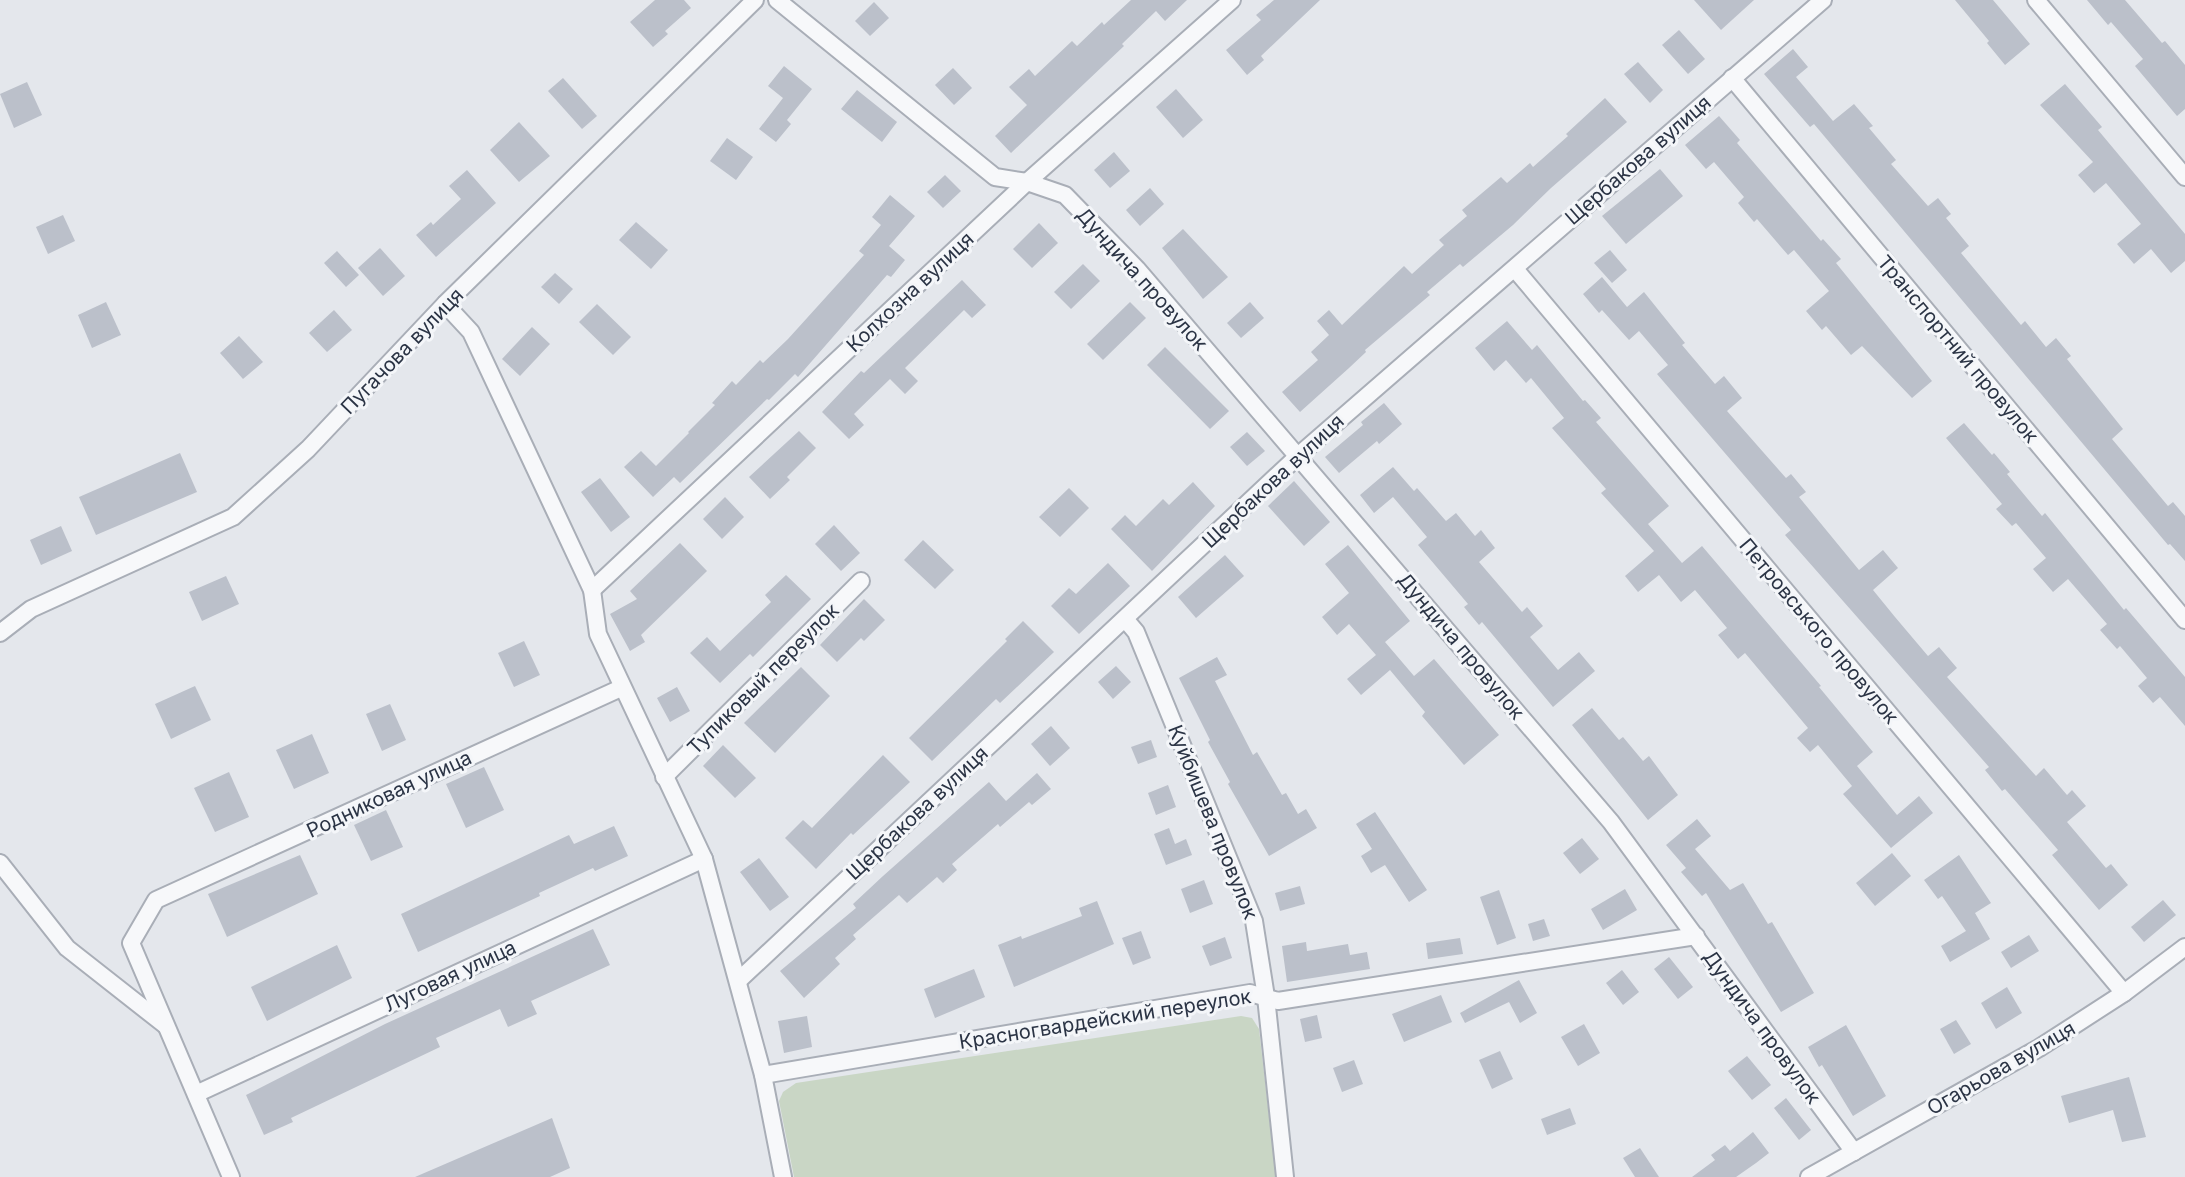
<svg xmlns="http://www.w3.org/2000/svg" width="2185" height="1177" font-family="Inter,sans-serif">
<rect width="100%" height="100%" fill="#e4e7ec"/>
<!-- green -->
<path fill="#c9d6c5" d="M1241,1016l11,2 7,11 17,148h-482l-15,-76 4,-9 13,-9z"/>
<!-- building -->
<g fill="#bbc0ca">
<path d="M655,0h29l7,8 -26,23 3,3 -15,13 -23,-25z"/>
<path d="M1131,0h56l-22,21 -9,-10 -34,33 2,2 -113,107 -16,-17 32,-31 -18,-18 20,-18 6,7 37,-35 5,5 25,-24 2,3z"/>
<path d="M1274,0h46l-59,56 3,4 -17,15 -21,-25 35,-30 -5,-5z"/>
<path d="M1694,0h60l-33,30z"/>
<path d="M1955,0h38l37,44 -25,21 -18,-22 2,-2z"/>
<path d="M2087,0h38l37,43 3,-2 20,24v44l-8,7 -42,-50 8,-7 -32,-37 -3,3z"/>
<path d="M874,2l15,16 -19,18 -15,-15z"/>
<path d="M1679,30l26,29 -17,15 -26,-29z"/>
<path d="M1793,49l15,18 -12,10 37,44 21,-17 19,22 -4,2 27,32 -5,4 37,42 10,-8 13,16 -5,4 23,28 -8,7 60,72 4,-4 21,26 10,-9 15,18 -4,3 56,70 -11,10 56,67 5,-4 12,14v45l-15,-17 -2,1 -354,-421 -4,3 -46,-53z"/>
<path d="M1638,62l25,28 -13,13 -26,-29z"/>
<path d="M784,66l28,23 -25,31 4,4 -15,18 -17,-13 24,-31 -15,-12z"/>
<path d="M953,68l19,20 -18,17 -19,-20z"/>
<path d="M563,78l34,38 -15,13 -34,-38z"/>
<path d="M27,82l15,33 -28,13 -14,-34z"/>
<path d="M2065,84l37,43 -4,3 87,104v27l-14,12 -20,-24 -17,15 -17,-20 24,-20 -35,-41 -12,10 -16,-18 15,-13 -53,-57z"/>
<path d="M1176,89l27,31 -20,18 -27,-31z"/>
<path d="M857,90l40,32 -15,20 -41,-33z"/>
<path d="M1605,98l22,24 -76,66 -38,37 -50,42 -3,-3 -33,28 3,3 -65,55 1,2 -17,16 -49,44 -18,-20 36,-32 -7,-8 18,-17 -12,-14 12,-11 13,15 62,-59 8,8 32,-29 -5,-5 28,-24 -5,-6 39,-33 6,6 23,-20 3,4 35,-31 -2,-2z"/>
<path d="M1719,116l21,24 -3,3 84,98 2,-2 18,20 -5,4 96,118 -20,17 -50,-52 -11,9 -25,-29 -4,4 -16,-19 23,-20 -35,-41 -6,5 -31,-36 -3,3 -16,-19 6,-6 -30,-35 -8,7 -21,-24z"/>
<path d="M519,122l31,34 -31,26 -29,-32z"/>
<path d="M727,138l26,19 -17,23 -26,-19z"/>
<path d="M1114,152l16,19 -20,17 -16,-18z"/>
<path d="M1660,169l23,27 -57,48 -24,-28z"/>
<path d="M467,170l29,33 -60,54 -20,-22 15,-13 2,3 28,-26 -12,-13z"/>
<path d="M945,175l16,16 -18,17 -16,-16z"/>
<path d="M1150,188l14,16 -24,22 -14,-16z"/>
<path d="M890,195l25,21 -26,30 16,14 -14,17 -4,-2 -89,102 -3,-3 -26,26 -2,-1 -87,84 -6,-6 -21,20 -29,-30 17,-16 15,15 33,-33 -1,-1 27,-27 -3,-2 20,-22 4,4 24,-25 3,3 25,-24 76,-84 -5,-4 22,-26 -9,-8z"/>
<path d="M63,215l12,26 -27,13 -12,-27z"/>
<path d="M636,222l32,28 -17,19 -32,-29z"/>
<path d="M1039,223l19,20 -26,25 -19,-19z"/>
<path d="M1183,229l45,48 -25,22 -41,-51z"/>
<path d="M380,248l25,28 -22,20 -25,-28z"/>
<path d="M1610,250l17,20 -15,13 -18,-20z"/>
<path d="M337,251l22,24 -13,12 -22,-24z"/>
<path d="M1083,264l17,17 -29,28 -17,-17z"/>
<path d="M555,273l18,16 -14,15 -18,-17z"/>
<path d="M1602,277l25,30 17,-15 41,51 -3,2 33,39 9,-8 18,22 -15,13 59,67 5,-4 15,18 -7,5 60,73 24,-20 15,18 -25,22 22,27 33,39 11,-9 18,21 -10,9 89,99 8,-8 23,27 5,-5 14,16 -19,16 39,46 5,-4 17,21 -29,25 -47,-55 6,-5 -53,-61 -3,2 -17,-21 4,-3 -204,-232 6,-5 -134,-156 11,-9 -29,-34 -10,9 -27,-30 -3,3 -16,-19z"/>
<path d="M962,280l24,25 -14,13 -8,-8 -59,58 13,13 -13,13 -15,-15 -36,35 10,11 -15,14 -27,-27 39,-41 3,2z"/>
<path d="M106,302l15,33 -29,13 -14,-33z"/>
<path d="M1130,302l16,16 -43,42 -16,-16z"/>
<path d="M1250,302l14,16 -23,20 -14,-15z"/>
<path d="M597,304l34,33 -18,18 -34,-33z"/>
<path d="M334,310l18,20 -25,22 -18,-19z"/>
<path d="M1507,321l25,29 5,-5 46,56 2,-1 16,18 -5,4 73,84 -21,18 34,39 20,-17 119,140 -2,1 54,65 -16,14 40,49 22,-19 14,17 -42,35 -48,-54 9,-8 -34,-41 -8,7 -13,-14 11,-10 -63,-75 -7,6 -20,-24 9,-7 -32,-38 -14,12 -22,-27 -21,17 -13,-16 29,-25 -53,-58 5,-4 -54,-61 12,-10 -33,-40 -5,5 -20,-23 -12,11 -19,-23z"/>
<path d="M532,327l18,17 -30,32 -18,-17z"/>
<path d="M239,336l24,26 -20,17 -23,-26z"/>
<path d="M1165,347l64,64 -19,18 -63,-64z"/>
<path d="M1384,403l18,21 -23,20 -2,-3 -38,32 -14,-16 38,-32 -2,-3z"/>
<path d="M1964,423l28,32 2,-2 16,19 -3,2 35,42 3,-3 79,97 2,-2 59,69v49l-25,-29 -7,6 -15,-17 9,-8 -27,-32 -3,3 -17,-19 7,-6 -39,-45 -15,13 -20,-23 13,-11 -30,-35 -4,3 -16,-17 6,-5 -56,-66z"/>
<path d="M799,431l17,17 -29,29 3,3 -20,19 -21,-22z"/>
<path d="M1247,432l18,19 -18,15 -17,-19z"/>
<path d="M180,453l17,39 -101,43 -17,-38z"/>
<path d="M1393,467l21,24 3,-3 29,33 10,-8 19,23 6,-6 14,18 -16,14 43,50 5,-5 16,19 -13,11 28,33 21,-18 16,19 -42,36 -71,-85 -3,3 -15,-18 4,-3 -50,-59 9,-8 -34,-40 -19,16 -14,-18z"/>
<path d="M600,478l30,39 -19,15 -30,-40z"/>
<path d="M1294,481l36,41 -26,24 -36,-40z"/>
<path d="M1193,482l22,24 -63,65 -41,-42 14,-14 11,11 27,-27 6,6z"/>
<path d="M1069,488l20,20 -29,29 -21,-20z"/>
<path d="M725,497l19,20 -22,22 -19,-20z"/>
<path d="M834,525l26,28 -19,18 -26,-27z"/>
<path d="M61,526l11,25 -31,14 -11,-25z"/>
<path d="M923,540l31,30 -19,19 -31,-29z"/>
<path d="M680,543l27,28 -66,64 4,7 -15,9 -20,-37 27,-15 -7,-8z"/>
<path d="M1348,545l62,76 -25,21 29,34 20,-17 65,76 -35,30 -42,-49 3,-4 -35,-42 -29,25 -14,-16 29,-24 -27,-31 -12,11 -15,-18 27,-24 -24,-29z"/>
<path d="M1225,555l19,21 -48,42 -18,-21z"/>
<path d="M1108,563l22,23 -51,48 -28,-28 18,-18 7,6z"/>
<path d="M786,575l25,24 -58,58 -3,-3 -30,29 -30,-30 17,-16 13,14 51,-49 -6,-7z"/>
<path d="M226,576l13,28 -37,17 -13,-29z"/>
<path d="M864,599l21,21 -21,21 -3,-3 -24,24 -17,-17z"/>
<path d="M1023,621l31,31 -54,51 -4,-4 -64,62 -23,-23 98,-97 -2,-2z"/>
<path d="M524,641l16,34 -26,12 -16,-34z"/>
<path d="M1217,657l10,18 -12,6 38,74 4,-3 25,43 4,-2 12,21 8,-5 11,19 -48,28 -41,-72 2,-2 -22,-40 2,-2 -31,-62z"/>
<path d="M1116,666l15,16 -18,17 -15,-17z"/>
<path d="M801,667l29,29 -55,57 -31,-30z"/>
<path d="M195,686l16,34 -40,19 -16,-35z"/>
<path d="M677,687l13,24 -20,11 -13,-24z"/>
<path d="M390,704l16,36 -24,11 -16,-37z"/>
<path d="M1592,708l27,32 4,-3 20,24 6,-5 29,39 -30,25 -76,-95z"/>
<path d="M1051,726l19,22 -20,18 -19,-22z"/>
<path d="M312,734l17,39 -35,16 -18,-39z"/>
<path d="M1151,740l6,17 -19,7 -7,-17z"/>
<path d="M723,745l33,33 -21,20 -32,-32z"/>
<path d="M883,755l27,27 -57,53 -2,-2 -35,36 -31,-31 18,-18 9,8z"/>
<path d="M484,767l20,43 -38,18 -20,-44z"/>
<path d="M229,772l20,45 -34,15 -21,-44z"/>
<path d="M1037,773l14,16 -19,16 -3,-3 -29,25 -2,-3 -46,40 5,6 -14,13 -6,-6 -30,26 -8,-8 -46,40 3,4 -21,19 5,6 -36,34 -24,-27 76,-63 -3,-4 30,-28 106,-94 17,19z"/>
<path d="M1168,785l8,22 -20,8 -8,-22z"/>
<path d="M386,810l17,37 -32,14 -17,-36z"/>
<path d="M1375,812l52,78 -18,12 -24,-37 -14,8 -10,-17 11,-7 -16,-25z"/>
<path d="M1697,819l14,17 -16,13 35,41 13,-7 25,41 4,-2 42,71 -33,19 -75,-119 -4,3 -21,-24 5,-4 -20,-23z"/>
<path d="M614,826l14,30 -33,15 -2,-3 -54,25 1,3 -122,56 -17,-38 168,-79 5,9z"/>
<path d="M1169,828l6,16 11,-5 6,16 -26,10 -12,-31z"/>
<path d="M1582,838l17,21 -19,15 -17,-21z"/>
<path d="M1892,853l19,23 -36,30 -19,-23z"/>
<path d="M300,855l18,39 -91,43 -19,-43z"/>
<path d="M1959,855l32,48 -16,10 15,26 -40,23 -9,-16 25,-15 -24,-35 -4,3 -14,-19z"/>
<path d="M759,858l30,39 -19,14 -30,-39z"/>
<path d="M1204,880l9,24 -23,9 -9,-24z"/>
<path d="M1300,886l5,18 -25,7 -5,-18z"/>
<path d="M1625,889l12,21 -34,20 -12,-21z"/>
<path d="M1499,890l17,48 -19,7 -17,-48z"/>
<path d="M2163,900l13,15 -32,27 -13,-15z"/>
<path d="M1097,901l17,43 -100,43 -16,-42 23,-9 1,3 60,-23 -3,-8z"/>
<path d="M1544,919l6,17 -17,5 -5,-17z"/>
<path d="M593,929l17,36 -79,36 6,13 -29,13 -8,-18 -64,29 4,9 -149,71 2,4 -29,13 -18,-40 139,-71z"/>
<path d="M1141,931l10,27 -18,7 -11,-27z"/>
<path d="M2029,935l10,16 -28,17 -10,-16z"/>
<path d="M1225,937l7,21 -22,8 -8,-20z"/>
<path d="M1460,938l3,16 -35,5 -2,-16z"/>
<path d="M1306,942l1,9 41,-7 2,11 17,-3 3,17 -83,13 -5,-36z"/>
<path d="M337,945l15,33 -85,43 -16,-34z"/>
<path d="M1669,957l24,30 -15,12 -24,-30z"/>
<path d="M974,969l11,28 -50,21 -11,-29z"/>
<path d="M1622,970l17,22 -16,13 -17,-22z"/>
<path d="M1519,980l18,33 -17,10 -11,-21 -44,21 -5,-10z"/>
<path d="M2007,987l15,26 -26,16 -15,-26z"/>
<path d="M1441,995l11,27 -48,20 -12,-28z"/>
<path d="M1317,1015l5,23 -17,4 -5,-23z"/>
<path d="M807,1016l5,31 -28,6 -6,-32z"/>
<path d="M1956,1020l15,24 -17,10 -14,-25z"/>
<path d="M1584,1024l16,29 -22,13 -17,-29z"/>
<path d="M1846,1025l40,71 -33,20 -31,-51 -3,2 -11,-20z"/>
<path d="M1500,1051l13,28 -21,10 -13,-29z"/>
<path d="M1747,1056l24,29 -19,15 -24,-29z"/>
<path d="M1354,1060l9,24 -21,8 -9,-24z"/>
<path d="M2129,1077l17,60 -24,5 -9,-32 -44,13 -8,-27z"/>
<path d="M1786,1098l25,32 -12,10 -25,-32z"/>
<path d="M1570,1108l6,16 -29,11 -6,-16z"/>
<path d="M552,1118l18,50 -20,9h-135z"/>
<path d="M1753,1132l16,21 -13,10 -20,14h-44l23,-17 -4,-5 14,-10 5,6z"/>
<path d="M1640,1148l19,29h-24l-12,-19z"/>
</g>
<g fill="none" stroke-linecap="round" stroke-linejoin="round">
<defs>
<g id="street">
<path d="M777,0l218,177 32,5 38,13 72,74 474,553 243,330"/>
<path d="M2036,0l149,177"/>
<path d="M1732,78l453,542"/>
<path d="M1515,269l609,724"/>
<path d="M445,304l26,28 121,258 6,44 106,225 59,216 20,102"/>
<path d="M592,590l435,-408 205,-182"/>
<path d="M1125,619l11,13 118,289 12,76 19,180"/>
<path d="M0,633l31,-24 202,-92 75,-68 137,-145 310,-304"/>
<path d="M664,777l197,-196"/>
<path d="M0,863l67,85 98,77"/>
<path d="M739,980l560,-525 524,-455"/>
<path d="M763,1075l487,-82 28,8 418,-65"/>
<path d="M196,1094l508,-235"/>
<path d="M231,1177l-100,-234 25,-43 465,-212"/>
<path d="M1809,1177l230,-129 85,-55 61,-46"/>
</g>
</defs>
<!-- street casing -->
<use href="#street" stroke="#a9aeb7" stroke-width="20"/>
<!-- street -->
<use href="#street" stroke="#f7f8fa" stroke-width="16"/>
</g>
<g text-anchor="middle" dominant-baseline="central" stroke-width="6" stroke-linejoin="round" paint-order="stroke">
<!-- street labels -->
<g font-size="20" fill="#2b3445" stroke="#f4f6f9">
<text transform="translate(1638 160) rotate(-41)">Щербакова вулиця</text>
<text transform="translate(1142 279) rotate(48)">Дундича провулок</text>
<text transform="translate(910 292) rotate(-43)">Колхозна вулиця</text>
<text transform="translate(1958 349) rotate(50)">Транспортний провулок</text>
<text transform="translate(402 351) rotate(-46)">Пугачова вулиця</text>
<text transform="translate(1273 481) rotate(-43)">Щербакова вулиця</text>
<text transform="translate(1819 631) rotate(50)">Петровського провулок</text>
<text transform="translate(1461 646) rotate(50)">Дундича провулок</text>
<text transform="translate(763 679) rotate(-45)">Тупиковый переулок</text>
<text transform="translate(389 794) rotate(-25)">Родниковая улица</text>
<text transform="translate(917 813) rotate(-43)">Щербакова вулиця</text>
<text transform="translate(1213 822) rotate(68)">Куйбишева провулок</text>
<text transform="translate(450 976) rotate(-25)">Луговая улица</text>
<text transform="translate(1105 1019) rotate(-9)">Красногвардейский переулок</text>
<text transform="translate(1762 1027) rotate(54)">Дундича провулок</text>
<text transform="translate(2001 1068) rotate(-30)">Огарьова вулиця</text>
</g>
</g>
</svg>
